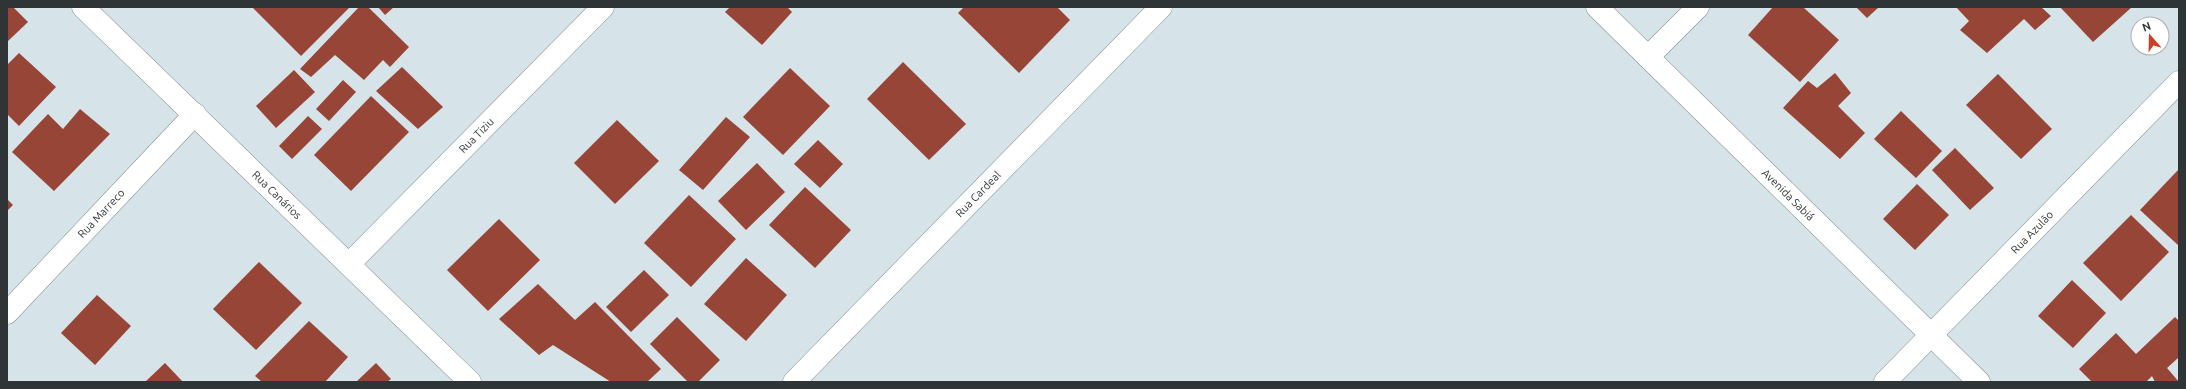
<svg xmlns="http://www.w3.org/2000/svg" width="2186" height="389" font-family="Ubuntu,sans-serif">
<rect width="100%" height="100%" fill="#d6e3e9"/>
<!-- building -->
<g fill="#964536">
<path d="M7,7h6l15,15 -21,20z"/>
<path d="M252,7h98l-49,49z"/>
<path d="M359,7h9l41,40 -19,20 -7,-7 -19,20 -29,-25 -24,22 -11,-8z"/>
<path d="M378,7h16l-9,8z"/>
<path d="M730,7h57l5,5 -30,33 -37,-33z"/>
<path d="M964,7h93l13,13 -51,53 -61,-60z"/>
<path d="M1773,7h30l36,33 -39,42 -52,-47z"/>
<path d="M1856,7h23l-12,11z"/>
<path d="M1956,7h85l10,9 -16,14 -11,-11 -37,34 -27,-23 9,-9z"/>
<path d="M2060,7h72l-39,35z"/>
<path d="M19,53l37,34 -37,39 -12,-12v-49z"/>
<path d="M903,62l63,62 -37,36 -62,-61z"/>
<path d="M402,67l41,40 -25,22 -42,-38z"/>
<path d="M790,68l40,38 -47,49 -40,-38z"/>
<path d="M294,70l21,22 -39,36 -20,-22z"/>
<path d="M1835,73l16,20 -13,13 27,27 -25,26 -57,-51 25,-27 9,7z"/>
<path d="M1998,74l54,55 -31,30 -55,-54z"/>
<path d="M343,80l13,12 -27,29 -13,-12z"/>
<path d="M371,96l38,36 -58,59 -37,-36z"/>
<path d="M80,109l30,25 -56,57 -42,-39 36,-38 15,15z"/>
<path d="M1901,111l41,40 -26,27 -42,-39z"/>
<path d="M308,116l14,13 -30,30 -13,-13z"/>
<path d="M726,117l24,20 -47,53 -24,-20z"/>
<path d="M617,120l42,41 -44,43 -41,-41z"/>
<path d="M818,140l25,24 -23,24 -26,-24z"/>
<path d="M1955,148l39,40 -24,22 -38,-40z"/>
<path d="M757,163l28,29 -39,38 -28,-29z"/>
<path d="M2179,169v77l-39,-36z"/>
<path d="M1917,184l32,31 -34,35 -32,-31z"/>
<path d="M805,187l46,43 -36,38 -46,-43z"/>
<path d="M689,195l47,44 -45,48 -47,-44z"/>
<path d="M7,199l6,6 -6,6z"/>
<path d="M2131,215l38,37 -48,49 -38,-38z"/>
<path d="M499,219l41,41 -52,51 -41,-41z"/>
<path d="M746,258l41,37 -41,46 -42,-37z"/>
<path d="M259,262l43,41 -46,47 -43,-41z"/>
<path d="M644,270l25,25 -38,37 -25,-25z"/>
<path d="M2072,280l34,33 -33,35 -35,-32z"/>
<path d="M538,284l37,36 20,-18 66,67 -14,13h-36l-58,-37 -14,10 -40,-36z"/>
<path d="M97,295l34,31 -36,39 -34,-32z"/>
<path d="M677,317l43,43 -22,22h-10l-38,-38z"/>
<path d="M2175,317l4,4v38l-1,-1 -11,10 12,14h-24l-3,-6 -6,6h-54l-13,-13 37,-36 20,21z"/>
<path d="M309,321l39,36 -23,25h-63l-7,-6z"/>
<path d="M165,363l18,19h-38z"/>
<path d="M376,363l15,16 -4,3h-31z"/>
</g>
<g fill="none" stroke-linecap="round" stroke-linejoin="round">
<defs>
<g id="street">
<path id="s1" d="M83,7l387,375"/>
<path id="s2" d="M1597,7l382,375"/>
<path d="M1648,57l50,-50"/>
<path id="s3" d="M349,264l254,-257"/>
<path id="s4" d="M7,313l188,-199"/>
<path id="s5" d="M794,382l367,-375"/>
<path id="s6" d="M1885,382l294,-300"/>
</g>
</defs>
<!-- street casing -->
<use href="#street" stroke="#849095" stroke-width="23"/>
<!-- street -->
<use href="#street" stroke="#fff" stroke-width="22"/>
</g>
<g text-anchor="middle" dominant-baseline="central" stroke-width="4" stroke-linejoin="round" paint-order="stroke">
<!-- street labels -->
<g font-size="11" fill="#2f3436" stroke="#fff">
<text stroke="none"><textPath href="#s3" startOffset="181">Rua Tiziu</textPath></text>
<text stroke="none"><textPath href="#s1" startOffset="270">Rua Canários</textPath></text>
<text stroke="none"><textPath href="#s5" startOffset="263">Rua Cardeal</textPath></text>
<text stroke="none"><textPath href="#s2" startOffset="268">Avenida Sabiá</textPath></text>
<text stroke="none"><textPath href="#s4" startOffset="137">Rua Marreco</textPath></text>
<text stroke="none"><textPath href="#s6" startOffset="210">Rua Azulão</textPath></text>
</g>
</g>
<!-- border -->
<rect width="2186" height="389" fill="none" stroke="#2f3436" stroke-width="16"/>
<!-- north arrow -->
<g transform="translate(2150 36) rotate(340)"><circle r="19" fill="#ffffff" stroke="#acaeaf"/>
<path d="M0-3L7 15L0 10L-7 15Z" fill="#ca3f27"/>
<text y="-6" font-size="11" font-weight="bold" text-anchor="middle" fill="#2f3436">N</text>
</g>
</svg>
